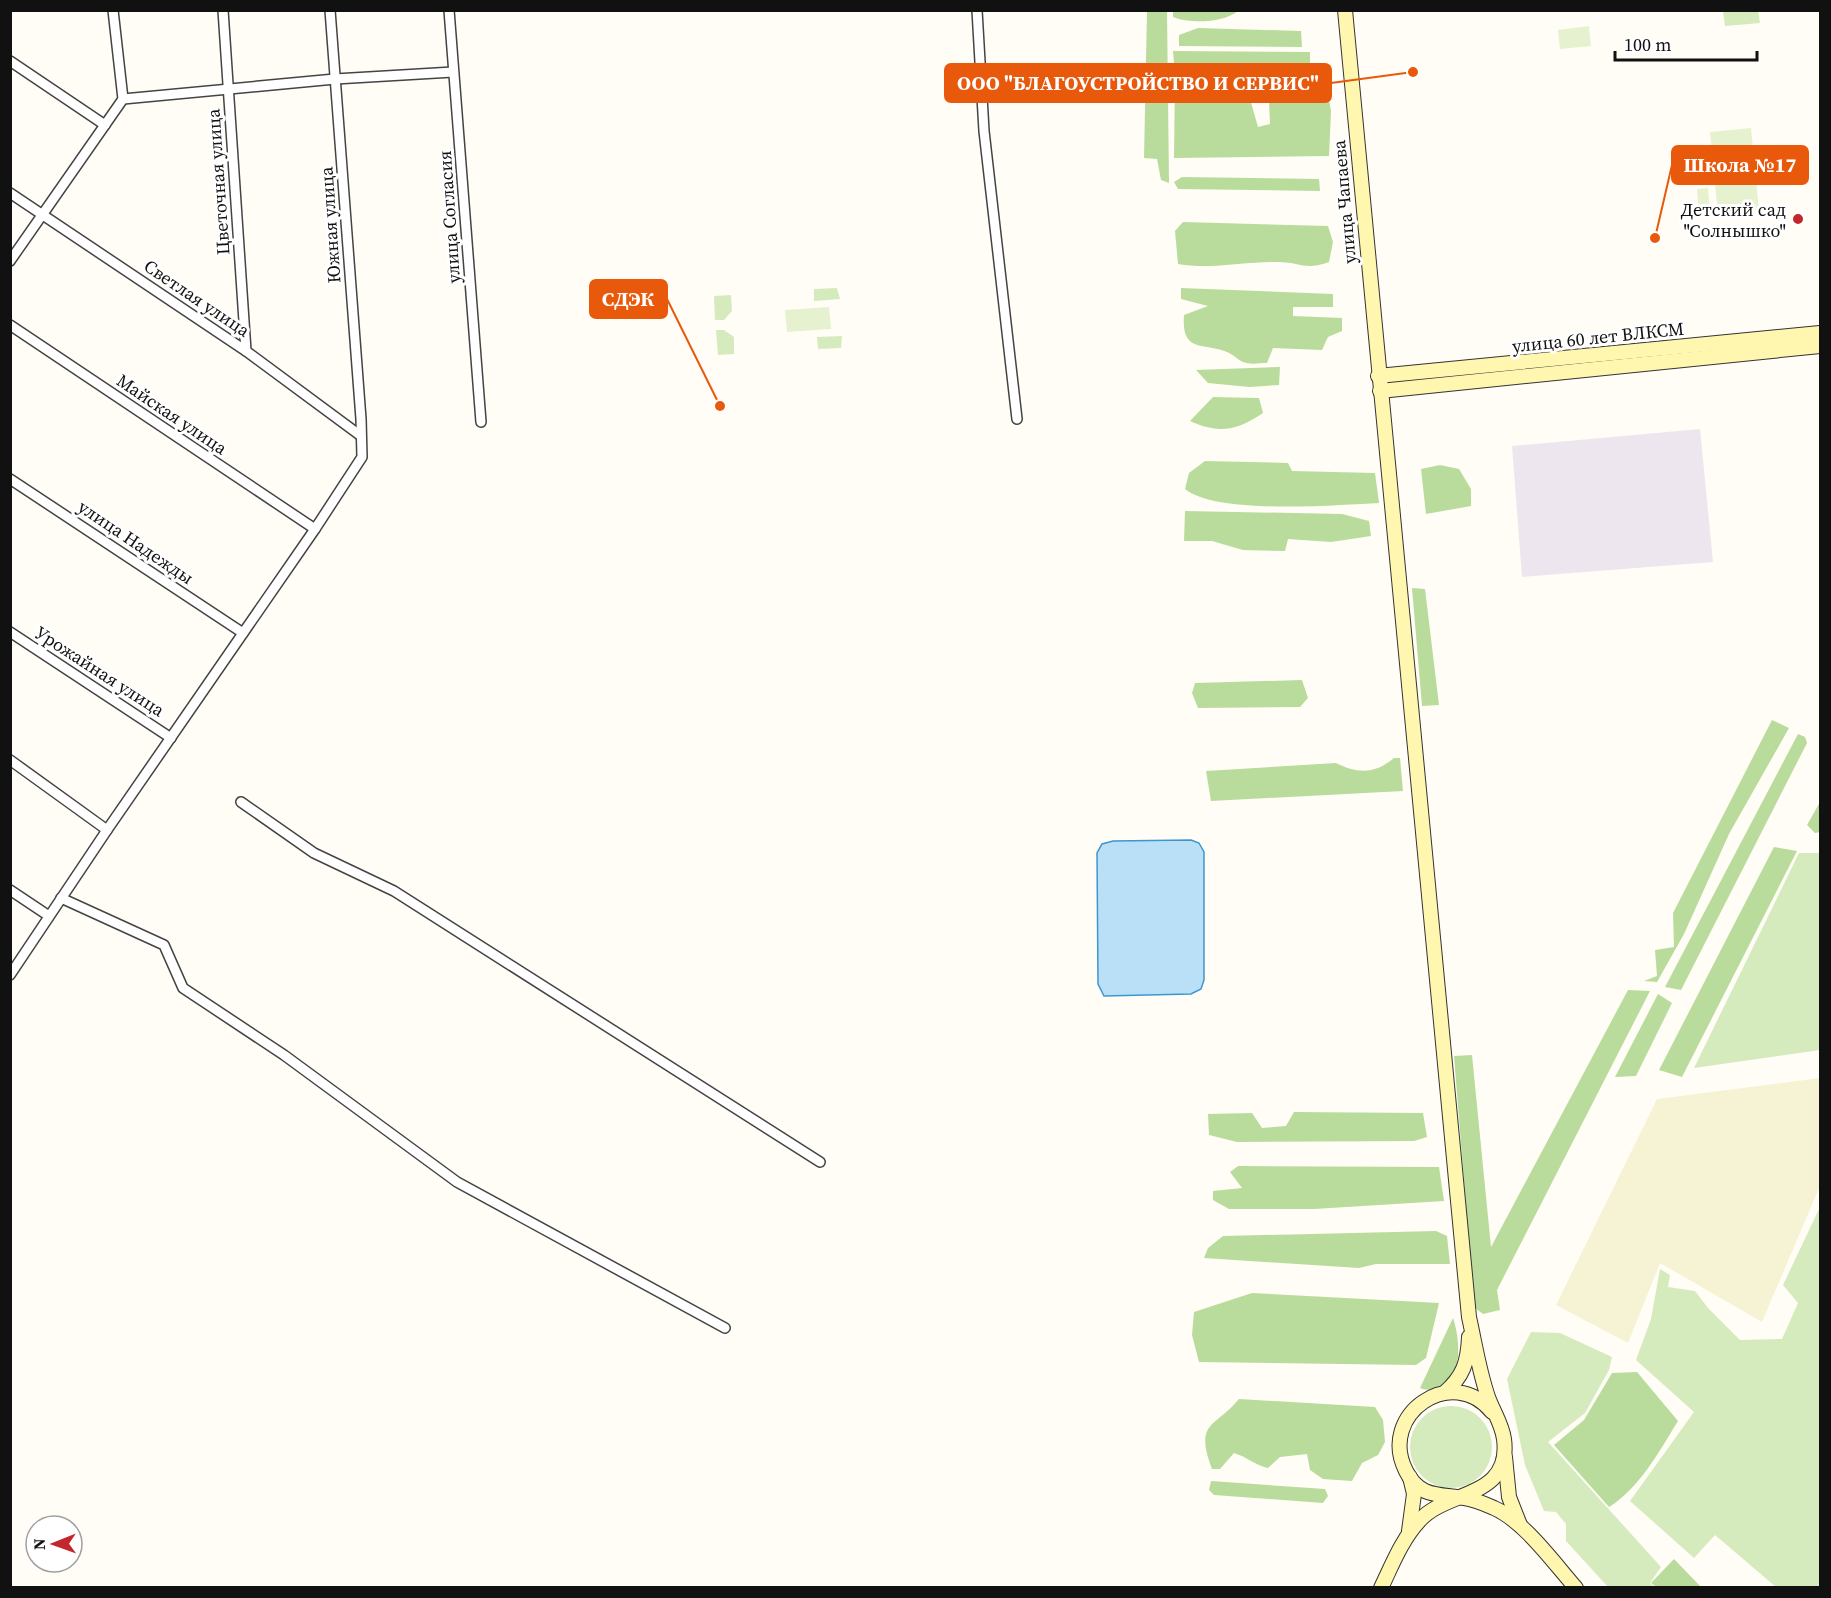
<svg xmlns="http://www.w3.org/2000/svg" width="1831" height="1598" font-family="'Source Serif 4',serif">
<rect width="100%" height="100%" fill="#fffdf5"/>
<!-- industrial -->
<path fill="#eee6ef" d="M1700,429l13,133 -191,15 -10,-131z"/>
<!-- farmland -->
<path fill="#f6f3d4" d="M1820,1078v108l-58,136 -102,-59 -32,80 -72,-38 101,-206z"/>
<!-- green -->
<g fill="#d5ebbd">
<path d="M1723,11h35l2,12 -35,3z"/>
<path d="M837,288l3,11 -26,2v-12z"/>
<path d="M731,295l1,16 -8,9h-9l-1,-24z"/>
<path d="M716,330h8l10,7v17l-16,1z"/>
<path d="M842,336l-1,12 -23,1 -1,-12z"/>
<path d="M1799,853h21v197l-126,18z"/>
<path d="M1820,1207v380h-44l-61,-52 -21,23 -64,-57 64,-89 -58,-52 15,-41 9,-50 10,6 -2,12 27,4 13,17 32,32 42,-1 16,-36 -15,-18z"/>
<path d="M1531,1332l29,1 52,24 -3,13 -24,43 -37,29 113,125 -11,16 4,4h-46l-42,-46v-17l-10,-12 -12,-1 -19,-46 -18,-86z"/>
<circle cx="1451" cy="1447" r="41"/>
</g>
<!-- forest -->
<g fill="#b9dc9c">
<path d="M1147,11h20l2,172 -8,-3 -4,-21 -13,-1z"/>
<path d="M1173,11v-1l65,1c-15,12 -47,13 -65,6z"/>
<path d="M1198,28l103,3 1,16 -123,-1v-11z"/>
<path d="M1173,51l137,1v12l-3,6 -133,-6z"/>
<path d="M1244,78l14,49 12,-3 -2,-45 57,-1 6,33 -2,45 -155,2 1,-79z"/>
<path d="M1182,177l137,2 1,12 -142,-2 -4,-7z"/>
<path d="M1183,222l145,4 5,16 -4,20c-25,9 -28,0 -51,0 -34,-1 -66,8 -100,2l-3,-33z"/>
<path d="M1181,288l152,6v13h-40v9l49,2v13l-14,6 -6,13 -49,-2 -6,15c-7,0 -17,2 -24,-1 -5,-2 -10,-8 -16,-10 -23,-10 -46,2 -43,-37l24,-9 -27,-7z"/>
<path d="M1280,367l-1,18 -30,2 -41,-4 -12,-13z"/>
<path d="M1213,397l46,1 4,15c-27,18 -44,21 -73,8z"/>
<path d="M1205,461l83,2 4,8 83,2 4,30c-42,2 -163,12 -194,-14l4,-16z"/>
<path d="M1440,465l19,4 12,20v17l-45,8 -5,-45z"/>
<path d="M1185,511l157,3 27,7 2,15 -40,6 -43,-3 -3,12 -42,-1 -31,-9h-28z"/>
<path d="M1412,588l13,1 14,116 -17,1z"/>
<path d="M1302,680l6,18 -8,9 -102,1 -6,-15 3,-10z"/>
<path d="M1772,720l17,8 -60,106 -45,100 -27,48 -13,-1 13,-5 -2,-26 19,-3 -1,-34z"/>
<path d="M1798,734l7,3 2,6 -126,247 -16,-3z"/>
<path d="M1394,758h6l3,33 -192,10 -5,-30 130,-8c22,11 39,11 58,-5z"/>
<path d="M1820,802v30l-5,1 -8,-8z"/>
<path d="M1774,847l23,4 -115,226 -23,-7z"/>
<path d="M1628,990l22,1 -153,299 3,20 -17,4 -9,-7 -20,-251 18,-1 19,192z"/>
<path d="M1658,994l14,9 -36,73 -21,1z"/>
<path d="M1294,1112l129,1 4,24 -13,4 -177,1 -28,-7 -1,-21 44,-1 10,15 24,-2z"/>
<path d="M1238,1166l201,1 5,34 -130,8h-85l-16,-9v-9l29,-3 -12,-16z"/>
<path d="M1436,1231l11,5 3,28h-74l-17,4 -155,-10 4,-10 15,-12z"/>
<path d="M1252,1293l187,10 -13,55 -10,7 -217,-3 -7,-27 2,-23z"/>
<path d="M1453,1318c4,12 6,26 5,38 -1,17 -20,40 -38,32z"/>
<path d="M1637,1372l41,49c-18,29 -39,68 -69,86l-55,-62 30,-25 28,-47z"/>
<path d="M1239,1399l136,8 8,13 2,22 -7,13 -16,8 -10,18 -29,-2 -13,-9 -3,-16 -27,3 -12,11c-13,-3 -21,-11 -34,-15l-14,16h-8c-18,-48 3,-41 27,-70z"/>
<path d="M1211,1481l114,8 3,7 -5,7 -109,-8 -5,-5z"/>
<path d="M1674,1559l27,28h-45l-5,-4z"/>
</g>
<!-- pitch -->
<g fill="#e6f2cf">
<path d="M1589,26l2,20 -31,3 -2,-19z"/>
<path d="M1751,128l8,82 -41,4 -8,-82z"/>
<path d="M1708,188l2,25 -11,1 -2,-25z"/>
<path d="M829,307l2,22 -44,3 -2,-22z"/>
</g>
<!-- water -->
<path fill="#b9e0f7" stroke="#3f96cf" stroke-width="1.5" d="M1191,840l8,3 5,9v128l-3,9 -10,5 -87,2 -6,-12 -1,-131 5,-9 11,-3z"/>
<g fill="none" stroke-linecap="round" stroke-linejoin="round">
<defs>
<g id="street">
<path d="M223,10l23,341"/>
<path d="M449,10l32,412"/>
<path d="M977,10l7,121 33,288"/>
<path d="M10,61l95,64"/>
<path d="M123,99l212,-20 118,-7"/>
<path d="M10,193l236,158 115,85"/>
<path d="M10,261l113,-162 -10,-89"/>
<path d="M10,325l305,204"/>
<path d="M10,479l233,154"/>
<path d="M10,632l161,106"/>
<path d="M10,760l97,70"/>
<path d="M241,802l73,51 80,38 426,271"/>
<path d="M10,890l39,26"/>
<path d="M61,898l103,47 19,43 101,67 173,127 268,146"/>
<path d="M10,975l97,-145 208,-301 47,-72 -1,-38 -31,-409"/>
</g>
<g id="secondary">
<path d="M1345,10l124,1307c6,27 10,54 19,80 5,14 14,27 16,42 8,59 -57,51 -84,81 -18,19 -28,45 -39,68"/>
<path d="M1378,376l442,-43"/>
<path d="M1380,391l440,-45"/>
<path d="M1444,1393c19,-16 24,-31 25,-56"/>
<path d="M1492,1412c-39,-49 -115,2 -86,59 13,27 34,23 58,27 10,1 21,6 30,10 30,13 60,55 82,80"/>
<path d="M1505,1457l4,40 11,28"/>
<path d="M1409,1531l5,-37 -4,-17"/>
</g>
</defs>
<!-- street casing -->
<use href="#street" stroke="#444" stroke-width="12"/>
<!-- secondary casing -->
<use href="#secondary" stroke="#333" stroke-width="16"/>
<!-- street -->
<use href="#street" stroke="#fff" stroke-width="9"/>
<!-- secondary -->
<use href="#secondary" stroke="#fff6b0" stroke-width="14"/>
</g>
<!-- markers -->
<circle fill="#c4262e" stroke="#fff" stroke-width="2" cx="1798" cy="219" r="6"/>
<g text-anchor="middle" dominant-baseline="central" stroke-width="6" stroke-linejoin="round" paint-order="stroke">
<!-- street labels -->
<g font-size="18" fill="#111" stroke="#fff">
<text transform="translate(218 182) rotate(-94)">Цветочная улица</text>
<text transform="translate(1344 202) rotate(-95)">улица Чапаева</text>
<text transform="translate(449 217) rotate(-94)">улица Согласия</text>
<text transform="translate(330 225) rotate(-94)">Южная улица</text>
<text transform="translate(197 298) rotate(34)">Светлая улица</text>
<text transform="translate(1598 337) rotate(-6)">улица 60 лет ВЛКСМ</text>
<text transform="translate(172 414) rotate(34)">Майская улица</text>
<text transform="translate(136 542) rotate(34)">улица Надежды</text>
<text transform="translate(100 671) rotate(33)">Урожайная улица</text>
</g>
<!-- poi labels -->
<g font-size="18" fill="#111" stroke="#fff" text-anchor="end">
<text x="1786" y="209">Детский сад<tspan x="1786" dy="21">"Солнышко"</tspan></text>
</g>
</g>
<!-- callouts -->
<path fill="none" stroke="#e8590c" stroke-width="2" d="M1413 72L1331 83M1655 238L1672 165M720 406L667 299"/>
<g fill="#e8590c" stroke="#fff" stroke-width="2">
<circle cx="1413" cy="72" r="6"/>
<circle cx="1655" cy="238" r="6"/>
<circle cx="720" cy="406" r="6"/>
</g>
<g fill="#e8590c" stroke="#e8590c" stroke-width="2">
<rect x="945" y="64" width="386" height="38" rx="6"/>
<rect x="1672" y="146" width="136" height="38" rx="6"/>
<rect x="590" y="280" width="77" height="38" rx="6"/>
</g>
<g font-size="20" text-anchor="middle" font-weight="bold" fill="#fff">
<text x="1138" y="90">ООО "БЛАГОУСТРОЙСТВО И СЕРВИС"</text>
<text x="1740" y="172">Школа №17</text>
<text x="628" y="306">СДЭК</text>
</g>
<!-- border -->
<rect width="1831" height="1598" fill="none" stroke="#111111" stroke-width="24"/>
<!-- north arrow -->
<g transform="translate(54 1544) rotate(269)"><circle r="28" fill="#ffffff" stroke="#a0a0a0" stroke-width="1.5"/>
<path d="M0-4.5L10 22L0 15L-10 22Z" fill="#c4262e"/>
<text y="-9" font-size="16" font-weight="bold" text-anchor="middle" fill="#111111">N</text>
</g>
<!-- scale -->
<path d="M1615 51v9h142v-9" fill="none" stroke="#111111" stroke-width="3"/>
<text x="1624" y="51" font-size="18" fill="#111111" stroke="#ffffff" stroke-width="4.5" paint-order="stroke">100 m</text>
</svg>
